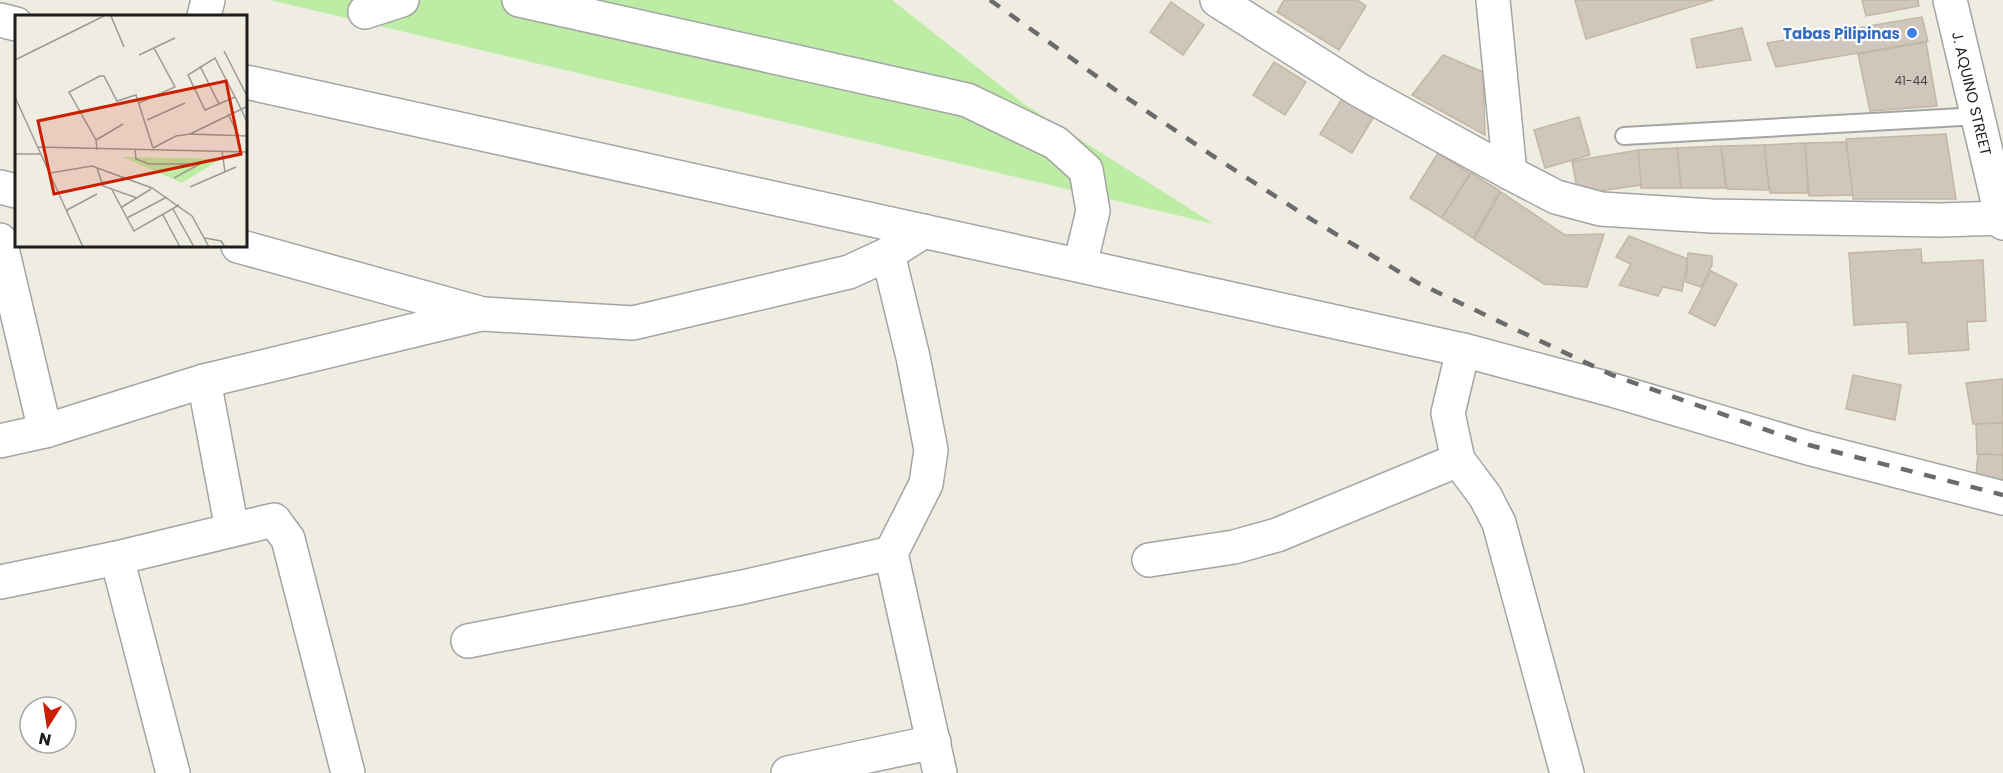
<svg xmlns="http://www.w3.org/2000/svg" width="2003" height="773" font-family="Poppins,sans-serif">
<rect width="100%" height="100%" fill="#efede2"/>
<!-- grass -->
<path fill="#bdeda4" d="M270,0h622l132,104 190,120z"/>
<!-- building -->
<g fill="#cfc7bb" stroke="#c2b6a4" stroke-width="1.5">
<path d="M1284,0h73l9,6 -27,44 -62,-38z"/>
<path d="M1575,0h138l-127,39z"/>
<path d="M1862,0h56l1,6 -53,10z"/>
<path d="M1171,2l33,23 -21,30 -33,-23z"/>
<path d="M1922,17l6,24 -152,26 -9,-24z"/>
<path d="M1742,28l9,32 -54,8 -6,-29z"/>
<path d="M1926,42l11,64 -67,5 -12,-57z"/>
<path d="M1443,55l40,17 2,63 -73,-40z"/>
<path d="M1274,62l32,20 -21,33 -32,-20z"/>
<path d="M1342,99l31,19 -21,35 -32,-19z"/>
<path d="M1579,117l11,38 -45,13 -11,-38z"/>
<path d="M1946,134l10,65h-103l-7,-60z"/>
<path d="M1846,142l7,53 -44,1 -4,-53z"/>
<path d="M1805,143l3,50h-38l-6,-48z"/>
<path d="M1764,145l5,45 -42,-1 -6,-43z"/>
<path d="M1721,146l5,42h-45l-4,-40z"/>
<path d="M1677,148l4,40h-40l-3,-38z"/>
<path d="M1638,150l3,35 -63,9 -6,-33z"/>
<path d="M1438,153l32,20 -28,45 -32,-20z"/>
<path d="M1471,173l29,18 -27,47 -31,-20z"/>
<path d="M1501,192l64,43 39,-1 -17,53 -43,-3 -70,-45z"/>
<path d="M1629,236l59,23 -6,32 -19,-4 -5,9 -39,-11 12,-21 -15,-7z"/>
<path d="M1921,249l1,14 61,-3 3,61 -19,1 2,28 -60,4 -2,-32 -53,3 -5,-72z"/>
<path d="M1688,253l24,3v9l-11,22 -15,-5z"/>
<path d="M1711,271l26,13 -22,42 -26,-13z"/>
<path d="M1853,375l48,10 -6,35 -49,-11z"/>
<path d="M2003,379v44l-30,1 -7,-41z"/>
<path d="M2003,423v32l-26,-1 -1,-30z"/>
<path d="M1978,454l25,1v25l-27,-4z"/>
</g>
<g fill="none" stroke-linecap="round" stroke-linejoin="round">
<defs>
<path id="service" d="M1624,136l355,-20"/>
<g id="minor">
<path d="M519,0l448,100 89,43 30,27 7,41 -13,54"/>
<path d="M1217,0l142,90 151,83 46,24 45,12 111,7 228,4 62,-2"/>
<path d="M1493,0l17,173"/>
<path d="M365,12l37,-12"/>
<path d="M204,16l4,-16"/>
<path d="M0,20l16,4"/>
<path d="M246,82l1217,268 146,39 199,59 195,50"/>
<path d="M0,187l16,4"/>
<path d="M0,240l45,191"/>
<path d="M238,246l245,68 150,9 216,-51 39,-18 36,-23"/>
<path d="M888,254l25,103 18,93 -5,34 -35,69 49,220"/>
<path d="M1463,350l-15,63 10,47 27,36 14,27 68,250"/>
<path d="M204,381l28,148"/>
<path d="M0,441l45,-10 159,-50 277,-67"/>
<path d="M117,558l56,215"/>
<path d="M1149,560l85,-13 43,-12 181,-75"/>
<path d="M0,582l117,-24 157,-38 14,19 60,234"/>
<path d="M468,641l275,-54 148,-34"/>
<path d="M788,773l146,-31"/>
</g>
<g id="tertiary">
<path id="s1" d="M1950,0l53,223"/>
</g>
</defs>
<!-- service casing -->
<use href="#service" stroke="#a4a4a4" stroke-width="20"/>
<!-- minor casing -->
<use href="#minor" stroke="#a4a4a4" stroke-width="36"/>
<!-- tertiary casing -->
<use href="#tertiary" stroke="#a4a4a4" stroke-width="36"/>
<!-- service -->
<use href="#service" stroke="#fff" stroke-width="16"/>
<!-- minor -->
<use href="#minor" stroke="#fff" stroke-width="33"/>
<!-- tertiary -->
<use href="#tertiary" stroke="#fff" stroke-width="33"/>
<!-- rail -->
<path stroke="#6b6b6b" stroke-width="4.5" stroke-dasharray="12 12" stroke-linecap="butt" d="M990,0l127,91 96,65 101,65 104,62 194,92 197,70 194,50"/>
</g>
<!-- markers -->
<circle fill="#3f7fe0" stroke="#fff" stroke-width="2" cx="1912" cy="33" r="6"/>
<g text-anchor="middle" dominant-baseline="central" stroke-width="4.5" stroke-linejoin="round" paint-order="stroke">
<!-- number labels -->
<g font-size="12" fill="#4a4844">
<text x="1911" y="80">41-44</text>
</g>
<!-- shop labels -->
<g font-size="15" font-weight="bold" fill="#366cbe" stroke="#fff" text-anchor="end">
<text x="1900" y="33">Tabas Pilipinas</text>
</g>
<!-- street labels -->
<g font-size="15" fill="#1d1d1d" stroke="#fff">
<text stroke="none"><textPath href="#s1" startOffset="96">J. AQUINO STREET</textPath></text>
</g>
</g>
<!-- overview -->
<g transform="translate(15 15)">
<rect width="232" height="232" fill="#efede2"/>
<path d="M108,142l98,2 -39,24z" fill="#bdeda4"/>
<path fill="none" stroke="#9b9a93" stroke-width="1.5" d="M96,1l13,31M209,36l24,47M124,40l36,-17M0,45l89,-44M185,51l19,38M0,82l68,150M220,82l-30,13 -17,-35 27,-17 20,39 6,12 7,15M124,88l36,-16 -21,-39M213,99l11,22M132,105l38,-17M175,119l58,-28M81,125l27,-16M23,132l210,5M138,133l23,-12 14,-2 58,2M82,135l-1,-10 -27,-48 31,-16h4l13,25 19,-6 17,53M120,135l1,9 13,5h50M207,136l3,21M0,139h26M82,153l6,18 34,12M35,158l42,-7 60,22 40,28 17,31M159,163l33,-18M175,172l46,-20M96,173l23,43 45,-26M107,192l29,-18M158,194l21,38M52,195l30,-16M148,200l17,32M112,203l40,-21M190,223l16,3 4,6"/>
<path fill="#ca1f00" fill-opacity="0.15" stroke="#ca1f00" stroke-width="3" d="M211,66l15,73 -187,40 -16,-73z"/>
<rect width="232" height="232" fill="none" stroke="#1d1d1d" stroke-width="3"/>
</g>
<!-- north arrow -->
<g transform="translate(48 725) rotate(192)"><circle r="28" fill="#ffffff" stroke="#a5a5a5" stroke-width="1.5"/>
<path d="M0-4.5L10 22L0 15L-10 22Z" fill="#ca1f00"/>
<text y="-9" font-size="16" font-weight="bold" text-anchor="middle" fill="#1d1d1d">N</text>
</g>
</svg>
